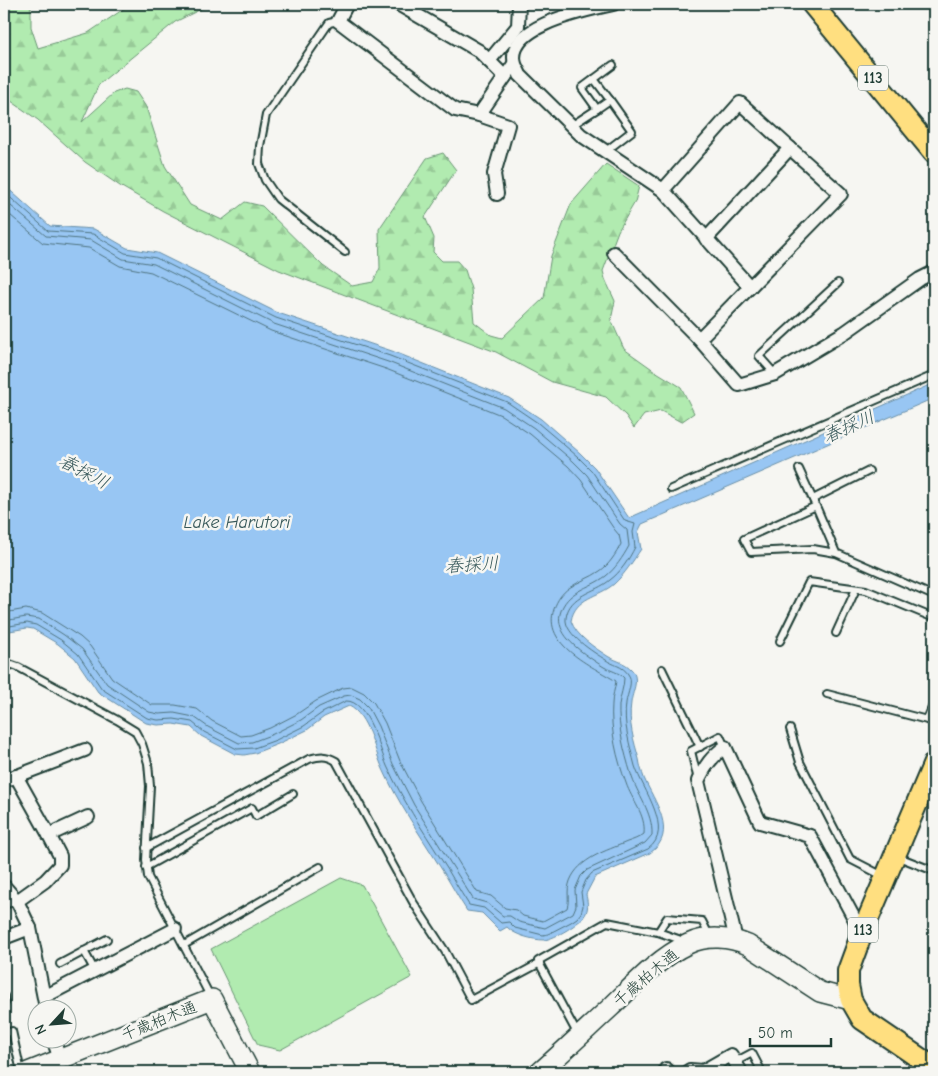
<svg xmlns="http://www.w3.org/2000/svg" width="938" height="1076" font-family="'Comic Neue','Klee One',sans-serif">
<defs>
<pattern id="forest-firs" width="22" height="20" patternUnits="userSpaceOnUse" patternTransform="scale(1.25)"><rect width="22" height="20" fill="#b1ebb0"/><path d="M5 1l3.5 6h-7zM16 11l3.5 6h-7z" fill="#98ca98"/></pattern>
</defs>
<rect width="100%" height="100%" fill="#f6f6f2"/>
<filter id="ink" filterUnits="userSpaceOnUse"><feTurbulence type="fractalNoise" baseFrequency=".02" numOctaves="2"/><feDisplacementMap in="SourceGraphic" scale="10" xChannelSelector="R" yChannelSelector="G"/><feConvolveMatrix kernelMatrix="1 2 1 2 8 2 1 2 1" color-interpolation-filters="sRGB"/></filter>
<g filter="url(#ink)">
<!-- forest -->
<path fill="url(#forest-firs)" stroke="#689472" d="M4,4h27v23l7,21 50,-15 43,-29h80l-36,18 -76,62 -17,38 32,-29 11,-4 11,3 10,15 19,59 25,39 32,15 23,-18 17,4 61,60 29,20 21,-4 7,-14 -1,-39 48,-71 16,-5 13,17 -31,47 9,21 -1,14 9,9h15l8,9 6,19 3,33 17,13 11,3 42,-40 7,-42 20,-52 35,-40 33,22 -4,16 -17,29 -15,40 2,8 10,22 -4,19 13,29 31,22 26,16 13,26 -13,9 -20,-11 -17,4 -10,13 -8,-12 -20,-19 -54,-15 -56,-30 -217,-82 -116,-59 -43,-25 -35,-24 -47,-42 -34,-24z"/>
<!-- pitch -->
<path fill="#b1ebb0" stroke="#689472" d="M341,878l21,7 50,92 -132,73 -22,-5 -47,-96z"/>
<!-- water -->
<path fill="#98c6f3" stroke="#688fa7" d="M4,185l46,41 44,3 33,19 30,5 121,60 114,38 117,47 32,21 39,34 15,15 34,50 305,-135v15l-292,126 -4,8 3,17c-8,12 -16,25 -27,35 -15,13 -39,13 -43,37 5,15 24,27 38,36 8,4 17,6 23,13 8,10 0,22 -1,33 -3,19 3,39 8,56 1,7 3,13 5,19 10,23 35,55 6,75l-55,24 -9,17c1,7 3,12 0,19 -4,10 -32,26 -42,27 -11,0 -30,-5 -37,-13l-7,4 -18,-18 -15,-2c-10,-15 -18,-31 -28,-46 -20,-32 -41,-62 -56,-96 -9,-19 -15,-54 -34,-63l-25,11 -17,13 -29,14 -23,9 -11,2 -9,-1 -34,-18 -10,-9 -18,-3 -15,1 -12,-2 -48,-31 -23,-34 -17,-14 -25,-15 -6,-1 -23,4z"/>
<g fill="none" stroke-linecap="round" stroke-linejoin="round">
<!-- shore -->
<g stroke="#4f7480" stroke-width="1">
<path d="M4,192l44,39 45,3 32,19 31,5 120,60 114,38 117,46 31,21 39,33 15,15 33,50 10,3 -2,8 2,15c-6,12 -14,25 -25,33 -15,13 -41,14 -44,38 -2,16 27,34 40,42 7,5 17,6 22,14 6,7 -1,20 -2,29 -3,21 4,43 9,63 7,23 40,64 13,83l-56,24 -6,7 -5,12 2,14 -2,7 -4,5 -6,4 -23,12 -5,1 -28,-7 -6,-6 -8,1 -17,-15 -15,-3c-10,-15 -18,-31 -28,-46 -19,-30 -39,-60 -54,-93 -7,-16 -19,-66 -41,-65l-24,12 -18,13 -28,14 -22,8 -17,1 -33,-17 -12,-10 -18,-3 -16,1 -11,-2 -45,-29 -24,-35 -17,-14 -25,-15 -9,-2 -23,4"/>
<path d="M4,200l42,36 45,4 32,19 31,5 120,60 114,38 116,46 30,20 39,33 14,14 33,49 7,6 2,16c-6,11 -14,23 -23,30 -17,13 -40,14 -46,38 -2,9 2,18 8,25 7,9 26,22 36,28 7,4 15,5 20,11 0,9 -4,18 -5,27 -1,23 5,46 12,69 6,21 22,38 21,61l-7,8 -58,27 -6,6 -6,14 1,16 -3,7 -28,15 -26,-6 -9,-6h-7l-16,-13 -14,-4 -59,-94 -21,-41 -15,-38 -10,-19 -8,-8 -9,-4 -7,1 -25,11 -18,13 -28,14 -21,8 -13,1 -31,-16 -14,-10 -20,-4 -15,1 -10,-2 -42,-28 -25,-35 -18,-14 -25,-16 -13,-2 -22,4"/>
<path d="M4,210l39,33 46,5 31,18 31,6 120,59 115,38 115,46 29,19 38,32 13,14 33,49 5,6 2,9c-5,10 -12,21 -21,27 -10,7 -21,10 -31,17 -7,5 -12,12 -15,21 -12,36 38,57 62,72 -1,8 -4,15 -4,23 -2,26 5,55 14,79 6,18 20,31 18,51 -5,4 -11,6 -17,8 -21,9 -48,16 -57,39 -4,11 0,18 -3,27l-24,13 -20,-5 -7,-6 -11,-2 -14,-12 -14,-4 -56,-91 -21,-40 -15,-38 -11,-20 -10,-10 -12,-6 -9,1 -27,13 -19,13 -27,14 -19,7 -10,1 -29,-15 -15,-12 -22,-4h-23l-40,-27 -22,-32 -10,-9 -38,-24 -16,-4 -22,4"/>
</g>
<defs>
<g id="lane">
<path d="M338,21l-9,2 -63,92 -6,31 -1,18 6,16 13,19 67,53"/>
<path d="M594,79l16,21"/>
<path d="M597,109l13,-9 22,31 -26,20"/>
<path d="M571,126l26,-17 -15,-21 31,-23"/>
<path d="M775,374l-16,-18 79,-73"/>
<path d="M799,469l15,33"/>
<path d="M671,489l263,-114"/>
<path d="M813,499l56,-28"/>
<path d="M836,553l-20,-47 -72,33 7,13 62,-3 23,4 98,43"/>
<path d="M836,633l20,-44"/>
<path d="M780,641l29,-59 57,8 68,28"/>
<path d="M4,662l14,5 99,53 18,11 7,13 6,19 2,23 -4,74 2,17 63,121"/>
<path d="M662,669l38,78"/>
<path d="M827,694l100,26"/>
<path d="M934,703l-7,17 7,2"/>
<path d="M790,729l10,33 50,97 33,17"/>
<path d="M698,780l-7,-29 29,-15 5,11"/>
<path d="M146,848l163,-89c11,-3 17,-4 27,2l77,141 32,49 26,49 69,-37"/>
<path d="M896,856l38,15"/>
<path d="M146,867l106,-59 4,8 37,-22"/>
<path d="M4,905l13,-4"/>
<path d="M658,932l9,-14 35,3 8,16"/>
<path d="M184,945l136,-78"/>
<path d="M84,951l11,20"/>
<path d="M60,964l47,-25"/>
<path d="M4,996l1,7h-1"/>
<path d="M4,1034l8,-3 9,41"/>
<path d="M578,1035l-40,-74 69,-39 51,10 26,9"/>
<path d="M735,1062l17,-9 10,19"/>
</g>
<g id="street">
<path d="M347,4l-9,17 117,89 24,5 35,-51"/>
<path d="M398,4l81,47 26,26"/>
<path d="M613,4c-25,6 -109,21 -98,60 1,4 4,7 5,11l61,60 82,55 87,97"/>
<path d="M489,61l29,-35 1,-22"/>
<path d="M479,115l29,10 -14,49 3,20"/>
<path d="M663,190l77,-87 101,91 -142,145 40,46 36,-11 69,-41 76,-54 14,-7"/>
<path d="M706,239l84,-91"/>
<path d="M614,253l85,86"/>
<path d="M16,776l33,59 39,-18"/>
<path d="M4,781l81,-31"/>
<path d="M4,886l13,15 13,27 16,80"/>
<path d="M17,901l28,-20 15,-16v-9l-11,-21"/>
<path d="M4,938l26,-10"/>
<path d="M736,940l-38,-159c7,-15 14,-25 27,-34l35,75 50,14 52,97"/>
<path d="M44,997l131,-68"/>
<path d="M53,1038l7,22"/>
<path d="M666,1069l3,3"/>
<path d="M687,1072l3,-2 13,1 28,-16 10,17"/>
</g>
<g id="secondary">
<path d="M28,1072l184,-73 38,73"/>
<path d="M540,1072c24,-21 47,-43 71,-65 23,-22 47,-49 77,-63 19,-9 42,-7 60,1l72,47 31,8"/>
</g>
<g id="primary">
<path d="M812,4l122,149"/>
<path d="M934,763l-72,170 -14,38v14l3,15 11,19 72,49"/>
</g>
</defs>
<!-- lane casing -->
<use href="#lane" stroke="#1f3d34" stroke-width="10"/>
<!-- street casing -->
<use href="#street" stroke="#1f3d34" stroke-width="16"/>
<!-- secondary casing -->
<use href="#secondary" stroke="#1f3d34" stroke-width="22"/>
<!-- primary casing -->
<use href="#primary" stroke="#1f3d34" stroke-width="24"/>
<!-- lane -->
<use href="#lane" stroke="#f6f6f2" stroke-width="6"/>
<!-- street -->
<use href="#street" stroke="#f6f6f2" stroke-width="12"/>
<!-- secondary -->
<use href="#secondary" stroke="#f6f6f2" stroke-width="19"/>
<!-- primary -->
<use href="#primary" stroke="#ffdf80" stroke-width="20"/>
</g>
</g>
<g text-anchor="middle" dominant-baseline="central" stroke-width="5" stroke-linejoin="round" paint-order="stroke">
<!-- shield labels -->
<g fill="#f6f6f2" stroke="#60746d" stroke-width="1">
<rect x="858" y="65.5" width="30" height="25" rx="4"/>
<rect x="848" y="917.5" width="30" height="25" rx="4"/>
</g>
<g font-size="15" font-weight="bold" fill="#1f3d34">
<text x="873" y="78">113</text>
<text x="863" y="930">113</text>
</g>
<!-- street labels -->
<g font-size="16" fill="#1f3d34" stroke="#f6f6f2">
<text transform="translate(646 978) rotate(-40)">千歳柏木通</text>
<text transform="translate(159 1021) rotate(-22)">千歳柏木通</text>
</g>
<!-- water labels -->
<g font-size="18" font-style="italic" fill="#37585a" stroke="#f6f6f2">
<text transform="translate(849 427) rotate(-24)">春採川</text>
<text transform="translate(84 472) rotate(28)">春採川</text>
<text x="237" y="522">Lake Harutori</text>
<text transform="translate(472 565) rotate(-3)">春採川</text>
</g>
</g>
<!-- margin -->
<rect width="938" height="1076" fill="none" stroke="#f6f6f2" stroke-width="20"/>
<rect x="10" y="10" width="918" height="1056" fill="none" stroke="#1f3d34" stroke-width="2" filter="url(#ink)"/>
<!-- north arrow -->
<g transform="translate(52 1024) rotate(244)"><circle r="24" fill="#f6f6f2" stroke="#a0aca6"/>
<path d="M0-4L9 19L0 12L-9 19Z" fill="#1f3d34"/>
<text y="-8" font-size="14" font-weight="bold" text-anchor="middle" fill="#1f3d34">N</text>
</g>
<!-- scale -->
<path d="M750 1038v8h81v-8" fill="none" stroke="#1f3d34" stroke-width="2.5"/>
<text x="758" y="1038" font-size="15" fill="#1f3d34" stroke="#f6f6f2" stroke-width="4" paint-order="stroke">50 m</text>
</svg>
